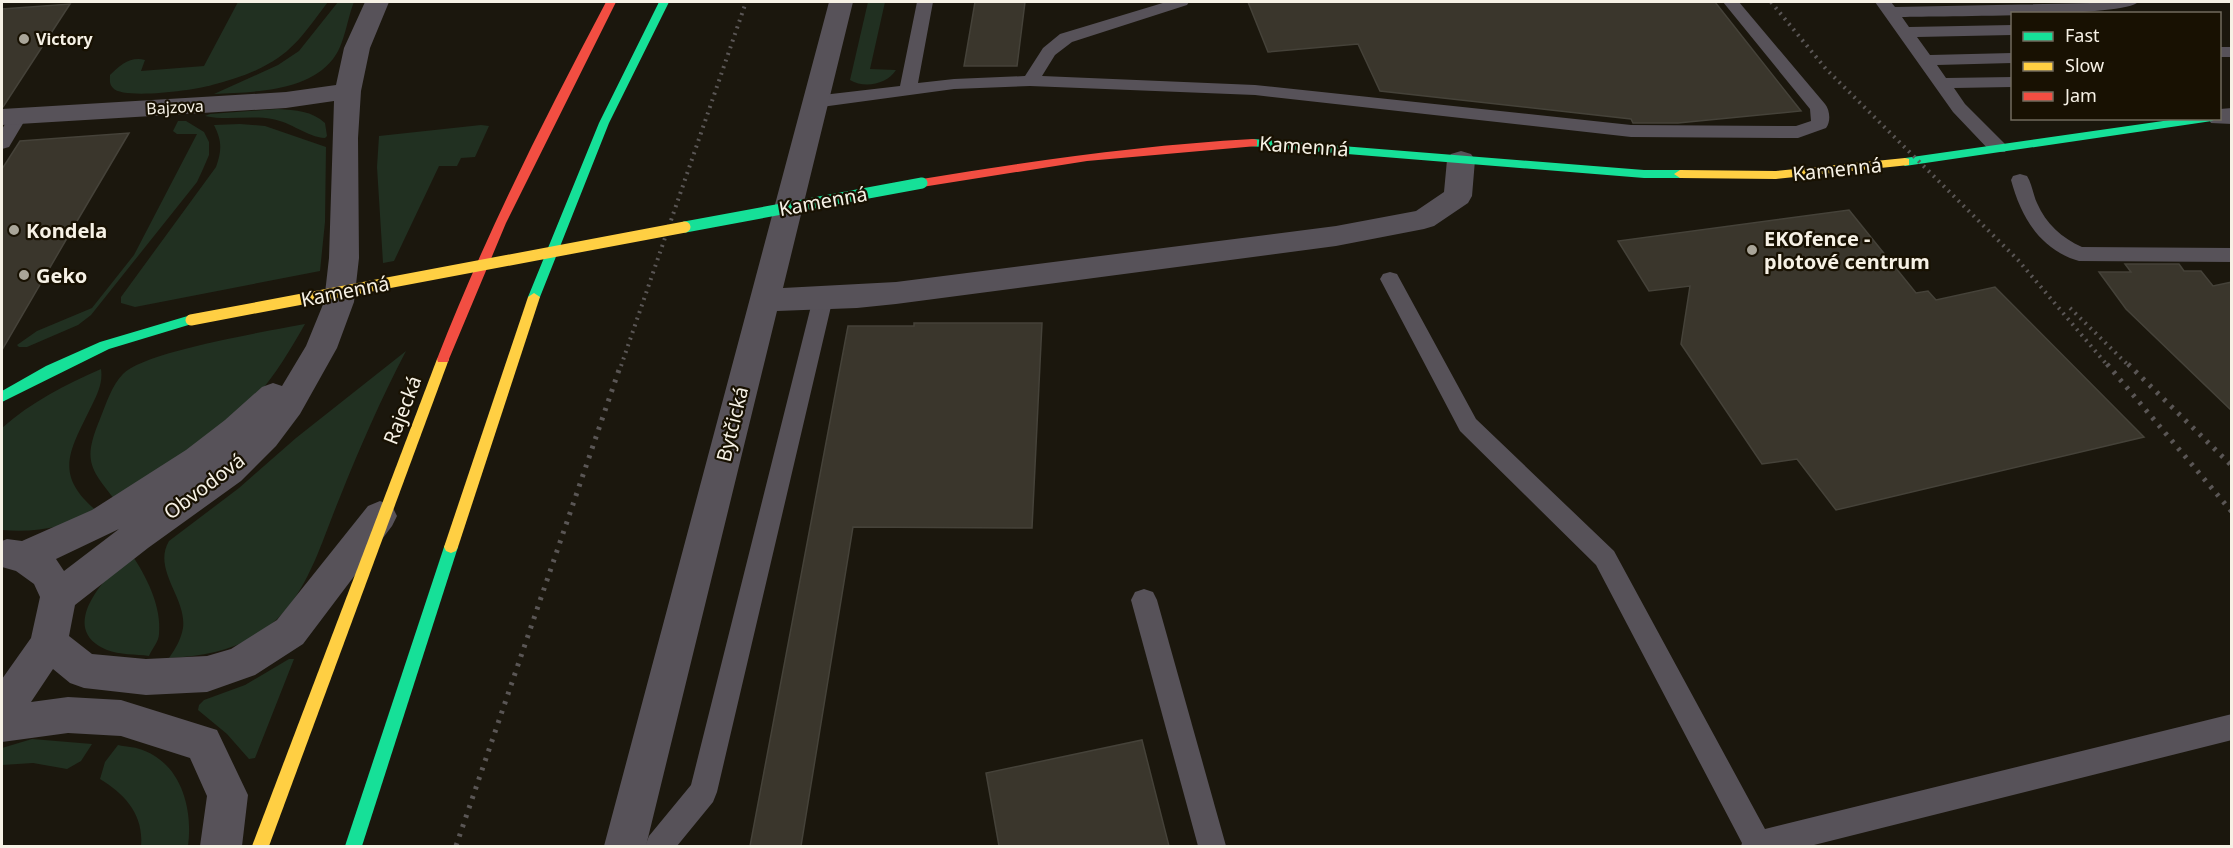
<svg xmlns="http://www.w3.org/2000/svg" width="2233" height="848" font-family="'Noto Sans',sans-serif">
<rect width="100%" height="100%" fill="#1b170d"/>
<!-- green -->
<g fill="#213021">
<path d="M238,2h90c-18,23 -33,48 -60,62 -17,10 -37,16 -56,21 -16,5 -89,15 -99,3 -4,-4 -3,-8 -3,-13 10,-10 21,-19 35,-15l-4,11 63,-5z"/>
<path d="M338,2h16c-7,17 -9,42 -21,57 -26,33 -80,33 -119,35l64,-29 21,-14z"/>
<path d="M868,2h17l-15,67 26,1c-9,14 -31,19 -46,10z"/>
<path d="M278,109c18,1 34,2 47,14l2,13 -2,2c-18,-1 -34,-16 -53,-19 -22,-4 -45,2 -67,-3l5,-2z"/>
<path d="M178,121h8l18,11 5,10v13l-6,14 -6,13 -106,133 -13,10 -51,22h-8l-2,-2 20,-14 55,-23 42,-53 63,-121h-20l-4,-3z"/>
<path d="M240,124l25,2 61,21 -1,75 -5,49 -185,36 -14,-4v-6l95,-130c6,-17 6,-26 -2,-42z"/>
<path d="M481,125l8,1 -14,31 -14,1 -4,8h-18l-45,95 -11,2 -6,-96 2,-31z"/>
<path d="M305,324c-15,26 -29,50 -49,73 -33,39 -97,75 -140,104 -27,-33 -33,-41 -16,-82 6,-15 12,-34 23,-45 22,-23 146,-43 182,-50z"/>
<path d="M406,351c-25,48 -46,96 -66,146 -16,38 -28,83 -56,115 -31,34 -70,44 -115,46 7,-10 12,-19 14,-30 4,-30 -31,-58 -14,-87l70,-53 57,-50z"/>
<path d="M101,369c2,13 -3,24 -9,36 -22,46 -40,69 6,107 -32,15 -61,21 -96,18v-102c29,-26 63,-43 99,-59z"/>
<path d="M131,554c15,21 31,53 28,80 0,7 -7,15 -10,22 -13,-2 -30,-1 -42,-6 -52,-22 0,-75 24,-96z"/>
<path d="M289,659h5l-39,99 -6,1 -22,-25 -29,-24 1,-5 5,-5 41,-15z"/>
<path d="M32,739l60,5 -11,17 -14,8 -34,-6 -31,2v-17z"/>
<path d="M118,745c9,2 19,2 27,6 37,15 48,59 43,95h-47c3,-31 -16,-52 -41,-67l5,-17z"/>
</g>
<!-- building -->
<g fill="#3a362c" stroke="#454239" stroke-width="1.5">
<path d="M975,2h50l-8,64h-53z"/>
<path d="M1248,2h467l86,109 -123,12h-45l-2,-4 -251,-28 -22,-47 -90,8z"/>
<path d="M70,4l-67,103h-1v-98z"/>
<path d="M129,133l-59,100 -68,117v-181l18,-28z"/>
<path d="M1849,210l67,83 12,-2 8,9 59,-13 149,150 -308,73 -39,-51 -35,5 -81,-120 9,-58 -41,5 -31,-50z"/>
<path d="M2125,264h54l5,7h17l12,15 19,-4v129l-106,-102 -27,-37h32z"/>
<path d="M914,323h128l-10,205 -179,-1 -52,319h-51l98,-520h66z"/>
<path d="M1142,740l27,106h-170l-13,-73z"/>
</g>
<g fill="none" stroke-linecap="round" stroke-linejoin="round">
<!-- lane -->
<g fill="#575259" fill-rule="evenodd">
<path d="M917,2h16l-15,81 36,-4 71,-3 18,-28 17,-14 106,-32h23l-2,3 -115,37 -17,13 -13,21 213,9 376,40 165,1 15,-5 -1,-12 -87,-107h16l86,102c5,6 6,18 1,24l-28,10 -167,-1 -376,-42 -225,-9 -76,3 -140,19 -6,-2 -3,-4 3,-4 6,-2 86,-10z"/>
<path d="M1875,2h16l4,5 243,-5c-11,15 -205,14 -236,15l7,10 103,-2v10l-95,2 13,18 82,-2v10l-75,2 9,13 66,-1v10l-58,1 11,16 40,40 2,4 -2,4h-14l-38,-40z"/>
<rect x="2220" y="47" width="12" height="10"/>
<path d="M19,109l6,2 3,4 -19,32 -7,2v-20l11,-18z"/>
<path d="M2020,174l7,2c5,8 6,18 10,27 9,21 25,35 45,44l150,1v14l-153,-1c-39,-11 -58,-44 -68,-81l2,-4z"/>
<path d="M1390,272l7,2 79,145 138,132 151,278 467,-115v26l-422,106h-69l1,-3 -146,-278 -136,-134 -80,-152 3,-5z"/>
<path d="M823,291l7,2 3,5 -116,494 -4,10 -36,44h-32l4,-10 42,-51 122,-487 3,-5z"/>
<path d="M1144,589l9,3 4,8 69,246h-28l-67,-246 4,-8z"/>
</g>
<!-- street -->
<g fill="#575259" fill-rule="evenodd">
<path d="M365,2h24l-19,46 -9,43 -3,47 1,120 -5,44 -17,46 -37,66 -24,32 -35,35 -93,67 -73,57 -6,31 23,18 54,5 61,-3 24,-7 46,-29 91,-114 12,-5 12,5 5,10 -5,10 -89,118 -48,31 -48,17 -61,3 -62,-7 -14,-5 -17,-14 -22,33 37,-5 53,3 96,30 31,65 -6,51h-42l7,-50 -17,-38 -69,-22 -53,-3 -66,9v-63l29,-41 9,-41 -6,-13 -18,-13 -14,-4v-26l5,-2 15,2 70,-31 94,-60 39,-30 37,-33 11,-4 9,3 24,-40 18,-44 5,-44 5,-157 -48,7 -284,17v-16l284,-17 50,-7 8,-37zM119,529l-55,42 -8,-12z"/>
<path d="M829,2h24l-70,286 113,-6 440,-56 80,-15 28,-19 3,-32 4,-6 10,-3 10,3 4,6 -3,36 -4,7 -34,23 -10,3 -88,17 -440,58 -39,4 -80,3 -131,535h-42z"/>
<path d="M2232,108v16l-21,-1 -3,-5h12v-9z"/>
</g>
<!-- fast -->
<g fill="#16e098" fill-rule="evenodd">
<path d="M659,2h10l-60,121 -69,174 -6,4 -4,-1 -2,-3 71,-174z"/>
<path d="M2184,118h33l-5,3 -307,45 -6,-4 6,-4z"/>
<path d="M1253,139l391,31h36l6,4 -6,4h-36l-395,-32v-6z"/>
<path d="M191,315l6,5 -2,3 -86,26 -107,53v-11l44,-25 54,-24z"/>
<path d="M451,541l5,2 2,4 -96,299h-17l99,-299 2,-4z"/>
</g>
<!-- slow -->
<g fill="#ffcf43" fill-rule="evenodd">
<path d="M1905,158l4,1v6l-133,14 -96,-1 -6,-4 6,-4 96,1z"/>
<path d="M534,293l6,4 -82,250 -2,4 -5,2 -5,-2 -2,-4 84,-250z"/>
<path d="M443,354l6,5 -180,487h-17l185,-487z"/>
</g>
<!-- jam -->
<g fill="#f24e42" fill-rule="evenodd">
<path d="M606,2h10l-110,221 -57,136 -1,3h-10l-1,-3c48,-123 107,-240 169,-357z"/>
<path d="M1253,139l4,1v6l-170,15 -165,26 -6,-4 6,-4c110,-18 220,-34 331,-40z"/>
</g>
<!-- rail-far1 -->
<g stroke="#5a5655" stroke-width="4" stroke-dasharray="2 5" stroke-linecap="butt">
<path d="M1771,2l55,67 192,191 90,106"/>
<path d="M2070,308l59,58"/>
<path d="M621,366l125,-364"/>
</g>
<!-- rail -->
<g stroke="#5a5655" stroke-width="5" stroke-dasharray="3 7" stroke-linecap="butt">
<path d="M2107,364l125,148"/>
<path d="M2128,364l104,102"/>
<path d="M456,846l165,-482"/>
</g>
<!-- fast-bridge -->
<path stroke="#16e098" stroke-width="11" d="M685,227l237,-44"/>
<!-- slow-bridge -->
<path stroke="#ffcf43" stroke-width="11" d="M191,320l494,-93"/>
</g>
<!-- markers -->
<g fill="#a9a599" stroke="#181102" stroke-width="2">
<circle cx="24" cy="39" r="6"/>
<circle cx="14" cy="230" r="6"/>
<circle cx="1752" cy="250" r="6"/>
<circle cx="24" cy="275" r="6"/>
</g>
<g text-anchor="middle" dominant-baseline="central" stroke-width="4.5" stroke-linejoin="round" paint-order="stroke">
<!-- far-poi labels -->
<g font-size="16" font-weight="bold" fill="#f6f1e5" stroke="#181102" text-anchor="start">
<text x="36" y="39">Victory</text>
</g>
<!-- far-street labels -->
<g font-size="16" fill="#f6f1e5" stroke="#181102">
<text transform="translate(175 107) rotate(-3)">Bajzova</text>
</g>
<!-- street labels -->
<g font-size="20" fill="#f6f1e5" stroke="#181102">
<text transform="translate(1304 146) rotate(4)">Kamenná</text>
<text transform="translate(1837 169) rotate(-6)">Kamenná</text>
<text transform="translate(823 201) rotate(-10)">Kamenná</text>
<text transform="translate(345 291) rotate(-11)">Kamenná</text>
<text transform="translate(402 410) rotate(-69)">Rajecká</text>
<text transform="translate(732 424) rotate(-76)">Bytčická</text>
<text transform="translate(204 486) rotate(-37)">Obvodová</text>
</g>
<!-- poi labels -->
<g font-size="20" font-weight="bold" fill="#f6f1e5" stroke="#181102" text-anchor="start">
<text x="26" y="230">Kondela</text>
<text x="1764" y="238">EKOfence -<tspan x="1764" dy="23">plotové centrum</tspan></text>
<text x="36" y="275">Geko</text>
</g>
</g>
<!-- border -->
<rect width="2233" height="848" fill="none" stroke="#f6f1e5" stroke-width="6"/>
<!-- legend -->
<rect x="2011" y="12" width="210" height="108" fill="#181102" stroke="#716b5d" stroke-width="1.5"/>
<rect x="2023" y="32" width="30" height="9" fill="#16e098" stroke="#716b5d" stroke-width="1.5"/>
<text x="2065" y="42" font-size="18" fill="#f6f1e5">Fast</text>
<rect x="2023" y="62" width="30" height="9" fill="#ffcf43" stroke="#716b5d" stroke-width="1.5"/>
<text x="2065" y="72" font-size="18" fill="#f6f1e5">Slow</text>
<rect x="2023" y="92" width="30" height="9" fill="#f24e42" stroke="#716b5d" stroke-width="1.5"/>
<text x="2065" y="102" font-size="18" fill="#f6f1e5">Jam</text>
</svg>
